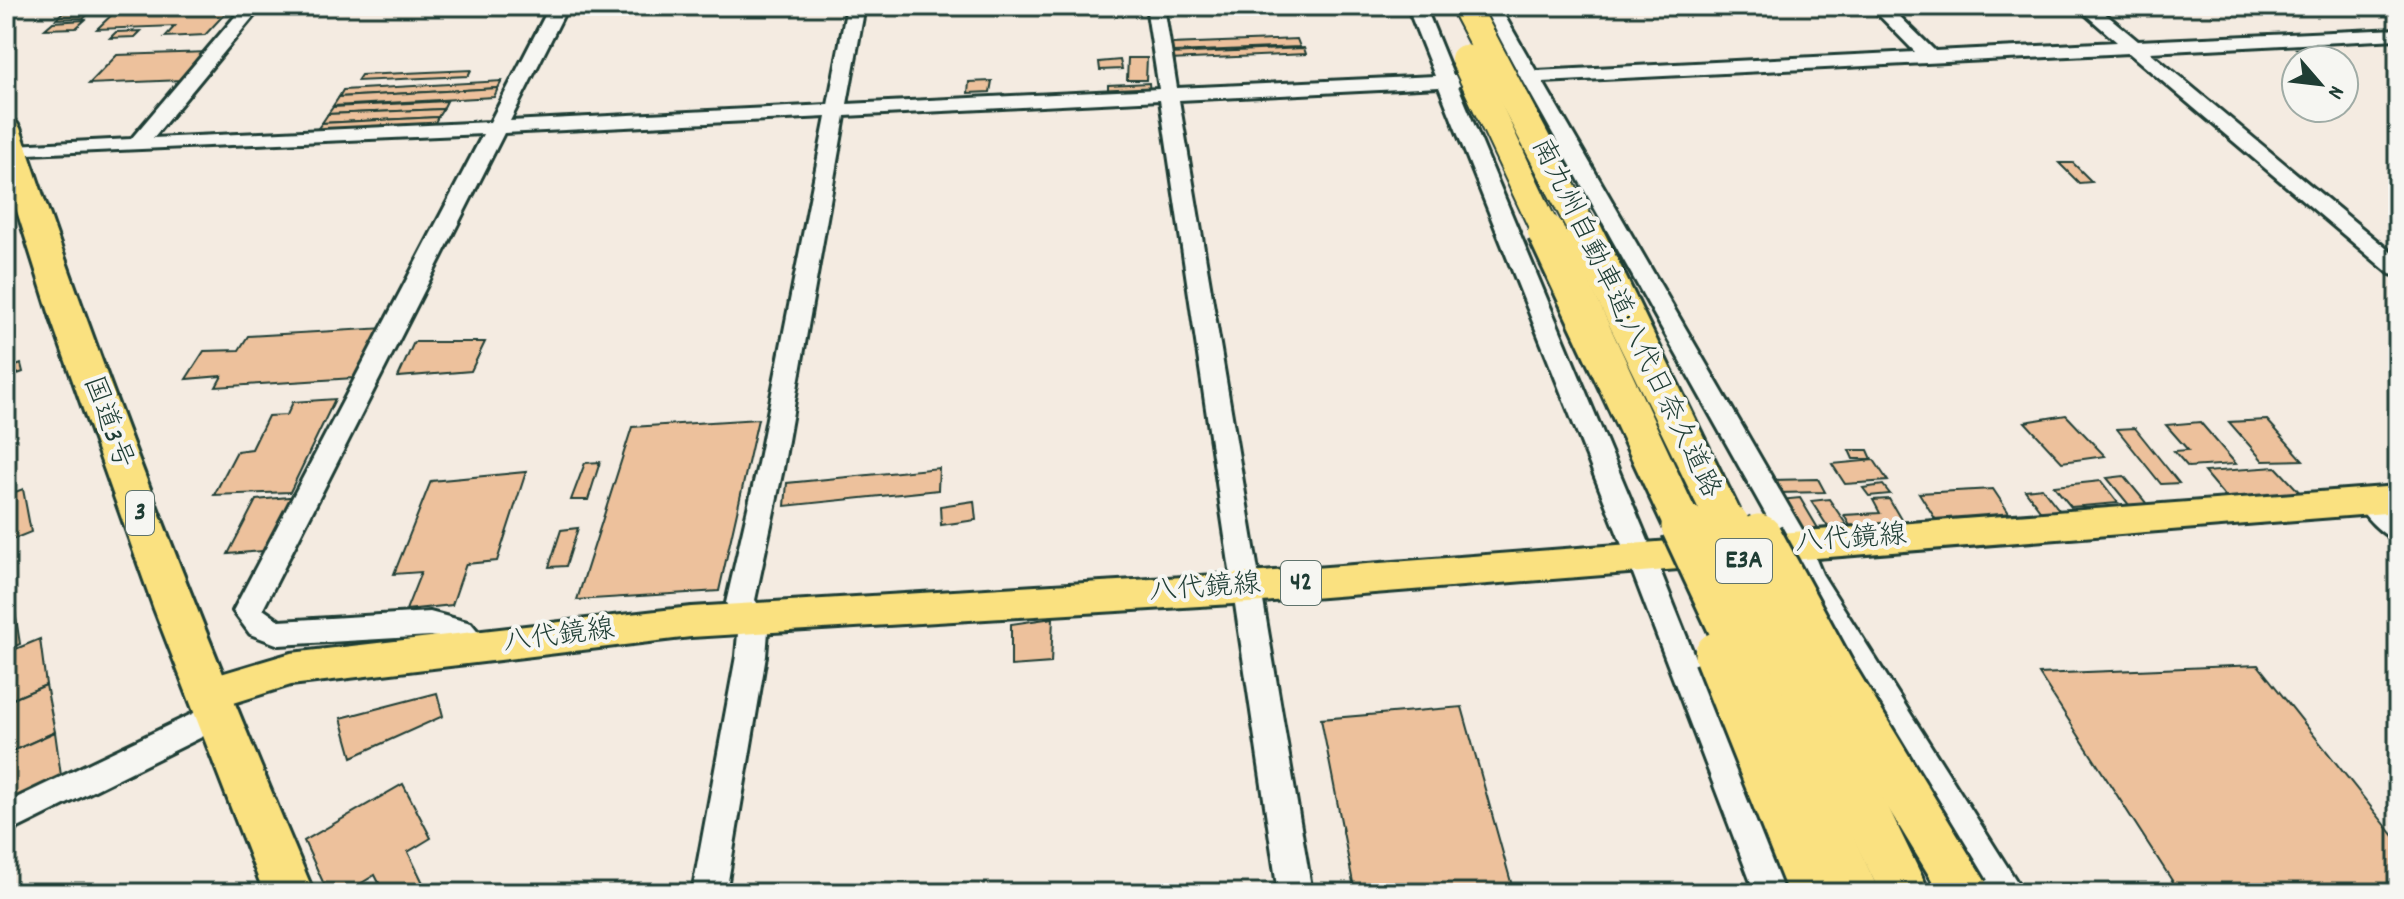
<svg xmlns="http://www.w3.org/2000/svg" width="2404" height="899" font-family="Dekko,'Klee One',sans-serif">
<rect width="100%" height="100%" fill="#f4ebe1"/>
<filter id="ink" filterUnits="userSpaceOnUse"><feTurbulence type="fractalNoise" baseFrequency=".0125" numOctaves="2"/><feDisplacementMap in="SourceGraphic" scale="16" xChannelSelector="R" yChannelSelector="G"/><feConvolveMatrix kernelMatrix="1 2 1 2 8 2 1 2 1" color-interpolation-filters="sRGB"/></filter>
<g filter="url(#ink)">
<!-- building -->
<g fill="#edc19c" stroke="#1f3d34" stroke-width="2">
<path d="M121,6h111l-27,29 -40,2 10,-11 -78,3z"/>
<path d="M96,7l-12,11 -28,1 11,-11z"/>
<path d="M85,20l-9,8 -31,1 8,-7z"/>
<path d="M141,31l-6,6 -25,1 6,-6z"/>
<path d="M1297,39l3,8 -127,5 -2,-8z"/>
<path d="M1304,48l2,6 -137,6 -1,-6z"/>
<path d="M2327,48l22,15 -35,-3 -17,-11z"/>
<path d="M208,52l-25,28 -94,4 28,-29z"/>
<path d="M1128,58h19l-1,22h-19z"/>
<path d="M1120,60l2,9 -22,1 -1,-8z"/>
<path d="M471,70l-3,6 -111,5 4,-6z"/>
<path d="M502,81l-4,7 -159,9 4,-7z"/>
<path d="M992,81l-2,11 -22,1 1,-11z"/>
<path d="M1149,83l1,12 -42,1v-11z"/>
<path d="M498,88l-4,9 -161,9 6,-9z"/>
<path d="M447,101l-4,8 -115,5 5,-7z"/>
<path d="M443,109l-5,8 -116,6 6,-9z"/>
<path d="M438,117l-5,9 -118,6 7,-9z"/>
<path d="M2059,163h14l19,19 -13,1z"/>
<path d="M385,328l-31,50 -138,9 6,-11 -36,3 18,-28 35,-1 9,-14z"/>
<path d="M414,342h71l-14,29 -73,6z"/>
<path d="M21,364l2,8 -17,6v-8z"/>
<path d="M335,399l-45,93 -76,3 23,-44 15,-2 16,-33 19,-1 6,-13z"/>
<path d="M2066,415l39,41 -43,6 -37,-40z"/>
<path d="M758,419l-39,172 -142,9 55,-173z"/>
<path d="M2267,420l36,40 -40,1 -34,-39z"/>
<path d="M2200,422l36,42 -48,3 -14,-16 14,-1 -22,-25z"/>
<path d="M2135,428l44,55 -18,1 -44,-55z"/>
<path d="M1849,450h19l4,9h-19z"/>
<path d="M1874,460l14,21 -43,3 -13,-20z"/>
<path d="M600,462l-12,38h-17l14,-37z"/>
<path d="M2276,467l28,30 -74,6 -26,-31z"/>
<path d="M939,468l-1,22 -153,16 2,-23z"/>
<path d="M526,472l-29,89 -31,3 -14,41 -46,5 15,-38 -27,2 37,-93z"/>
<path d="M2124,476l23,28 -18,1 -22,-27z"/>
<path d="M1818,479l7,13 -47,1 -7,-13z"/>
<path d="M2101,481l17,22 -47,4 -17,-21z"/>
<path d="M6,485l1,10 16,-6 8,43 -25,10z"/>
<path d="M1883,485l7,9 -21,2 -6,-8z"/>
<path d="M2042,488l18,23 -18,2 -17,-23z"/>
<path d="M1993,489l18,27 -75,4 -17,-27z"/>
<path d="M301,496l-26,54 -47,4 28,-54z"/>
<path d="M1800,498l19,32 -22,2 -18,-32z"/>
<path d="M1829,499l17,25 -18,3 -17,-26z"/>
<path d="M1889,499l14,24 -53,3 -6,-11 36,-2 -7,-13z"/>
<path d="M974,501l2,19 -35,5 -1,-19z"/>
<path d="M578,528l-12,38 -17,1 12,-37z"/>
<path d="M6,553l14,91 -14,6z"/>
<path d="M1053,618l-2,45 -40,3v-42z"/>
<path d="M40,639l6,46 -40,17v-49z"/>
<path d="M2258,665l140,176v52h-218l-141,-219z"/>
<path d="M46,685l9,47 -49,22v-52z"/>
<path d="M437,693l6,23 -91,41 -11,-39z"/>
<path d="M1462,707l52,186h-159l-34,-174z"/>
<path d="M55,732l7,51 -56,26v-55z"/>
<path d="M403,784l28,54 -23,14 17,35 -9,6h-32l-9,-18 -30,18h-17l-24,-52z"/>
</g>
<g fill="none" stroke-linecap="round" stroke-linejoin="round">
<defs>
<g id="minor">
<path d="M244,6h18l-109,132 337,-16 60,-116h18l-58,115 318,-16 19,-99h18l-18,98 312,-15 -13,-83h18l13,82 258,-12 -28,-70h18l28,69 65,-3 -37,-66h18l37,65 379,-19 -45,-46h19l46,45 182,-9 -41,-36h20l42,35 260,-12v10l-248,13 248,206v18l-8,-2 -261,-221 -586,29 264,456 15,36 202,319h-36l-189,-308 -16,-40 -259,-463 -66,4 196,469 135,338h-34l-129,-338 -187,-468 -260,13 133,793h-34l-118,-793 -315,16 -62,353 -28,131 14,19 -3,37 -40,237h-34l44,-237 3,-34 -13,-19 31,-134 69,-352 -322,16 -241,476 17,12 150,-9 41,11 20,24 -4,9c-21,7 -21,-7 -36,-15 -5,-3 -15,-4 -21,-5l-151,9 -29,-11 -17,-23 250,-477 -477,21v-8l7,-2 118,-6z"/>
<path d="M2369,491l10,3 19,20v27c-16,-5 -34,-25 -43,-40l4,-7z"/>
<path d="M215,703l11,4 5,9 -5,9 -220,109v-31z"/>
</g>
<path id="major" d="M2398,486v26l-1149,91 -558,34 -400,48 -83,26 -14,-5 -6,-12 6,-12 97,-29 400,-46 558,-34z"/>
<path id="highway" d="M6,119l10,3 4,6c87,260 187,513 294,765h-50l-110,-284 -102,-287 -46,-146z"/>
</defs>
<!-- minor casing -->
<use href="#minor" stroke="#1f3d34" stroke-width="6"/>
<!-- major casing -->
<use href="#major" stroke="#1f3d34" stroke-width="6"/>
<!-- highway casing -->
<use href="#highway" stroke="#1f3d34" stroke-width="6"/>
<!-- minor -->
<use href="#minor" fill="#f6f6f2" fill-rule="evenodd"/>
<!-- major -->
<use href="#major" fill="#fae180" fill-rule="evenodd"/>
<!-- highway -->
<use href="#highway" fill="#fae180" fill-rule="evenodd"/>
<defs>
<g id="highway-bridge-far2">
<path d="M1465,6l120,228"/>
<path d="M1465,59l82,175"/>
</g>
<g id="highway-bridge-far1">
<path d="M1546,232l138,296"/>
<path d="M1584,232l144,296"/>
</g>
<g id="highway-bridge">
<path d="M1684,526l171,367"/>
<path d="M1727,526l178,367"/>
<path d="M1759,537l76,140 131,216"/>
<path d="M1717,655l95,238"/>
</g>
</defs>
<!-- highway-bridge-far2 casing -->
<use href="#highway-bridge-far2" stroke="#1f3d34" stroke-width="32" stroke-linecap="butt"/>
<!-- highway-bridge-far1 casing -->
<use href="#highway-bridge-far1" stroke="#1f3d34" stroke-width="42" stroke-linecap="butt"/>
<!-- highway-bridge casing -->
<use href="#highway-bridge" stroke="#1f3d34" stroke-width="51" stroke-linecap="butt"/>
<!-- highway-bridge-far2 -->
<use href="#highway-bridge-far2" stroke="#fae180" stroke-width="28"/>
<!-- highway-bridge-far1 -->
<use href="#highway-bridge-far1" stroke="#fae180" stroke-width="36"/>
<!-- highway-bridge -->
<use href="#highway-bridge" stroke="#fae180" stroke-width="45"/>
</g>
</g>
<g text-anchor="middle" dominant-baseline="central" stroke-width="8" stroke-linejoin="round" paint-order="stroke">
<!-- shield labels -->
<g fill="#f6f6f2" stroke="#60746d" stroke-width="2">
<rect x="126" y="491" width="28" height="44" rx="6"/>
<rect x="1716" y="539" width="56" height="44" rx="6"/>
<rect x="1281" y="561" width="40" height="44" rx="6"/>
</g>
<g font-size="26" font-weight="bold" fill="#1f3d34">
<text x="140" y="513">3</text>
<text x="1744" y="561">E3A</text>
<text x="1301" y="583">42</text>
</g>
<!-- street labels -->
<g font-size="28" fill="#1f3d34" stroke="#f6f6f2">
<text transform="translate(1624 319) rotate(64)">南九州自動車道;八代日奈久道路</text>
<text transform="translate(106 423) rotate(70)">国道3号</text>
<text transform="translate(1851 541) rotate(-4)">八代鏡線</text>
<text transform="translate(1205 590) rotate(-4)">八代鏡線</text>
<text transform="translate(559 638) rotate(-7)">八代鏡線</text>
</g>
</g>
<!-- margin -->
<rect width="2404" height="899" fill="none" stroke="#f6f6f2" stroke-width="32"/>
<rect x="16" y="16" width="2372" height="867" fill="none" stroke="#1f3d34" stroke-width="3" filter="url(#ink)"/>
<!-- north arrow -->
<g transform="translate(2320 84) rotate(118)"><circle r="38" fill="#f6f6f2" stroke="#a0aca6" stroke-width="2"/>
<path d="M0-6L14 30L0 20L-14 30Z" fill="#1f3d34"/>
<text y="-12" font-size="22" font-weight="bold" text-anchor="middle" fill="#1f3d34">N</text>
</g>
</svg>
